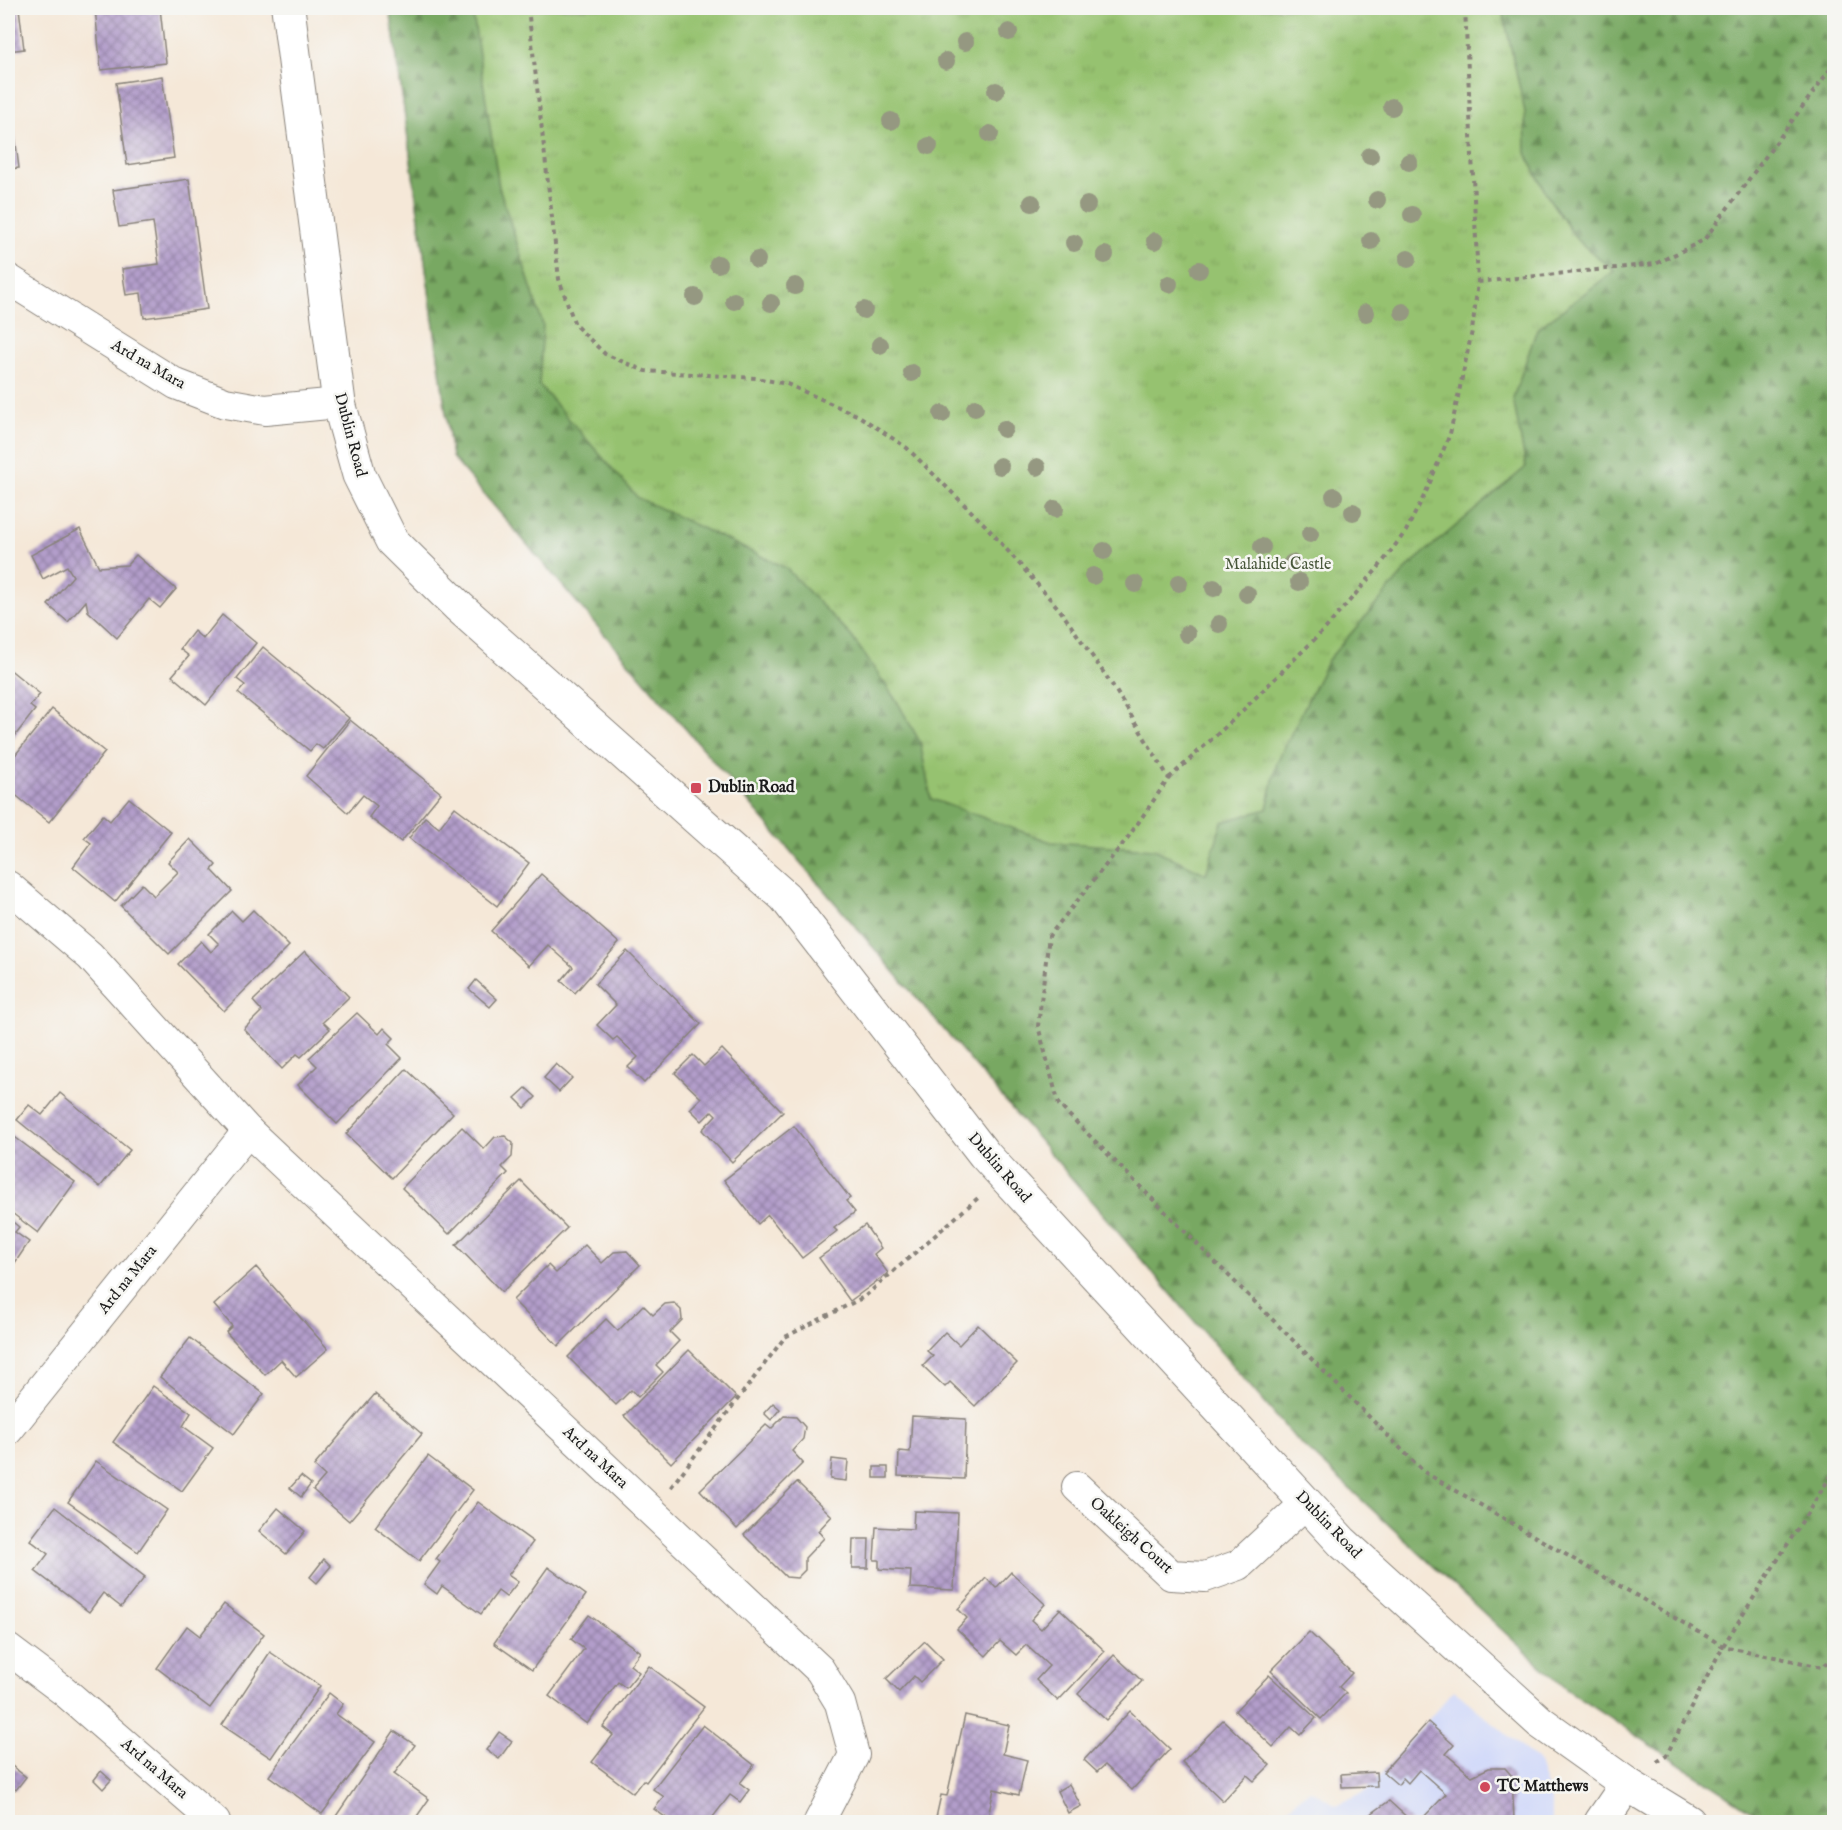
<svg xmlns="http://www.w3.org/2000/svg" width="1842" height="1830" font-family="'IM FELL English',serif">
<defs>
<pattern id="grass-tufts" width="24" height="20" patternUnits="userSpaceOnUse" patternTransform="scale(1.5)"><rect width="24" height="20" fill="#96c270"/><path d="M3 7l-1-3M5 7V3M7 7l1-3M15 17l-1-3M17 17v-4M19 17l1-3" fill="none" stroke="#81a660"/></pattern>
<pattern id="forest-firs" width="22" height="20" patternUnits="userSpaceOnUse" patternTransform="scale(1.5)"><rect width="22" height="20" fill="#78a862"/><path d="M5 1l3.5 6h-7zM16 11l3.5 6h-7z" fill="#628850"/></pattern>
<pattern id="building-cross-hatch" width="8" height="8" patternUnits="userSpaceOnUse" patternTransform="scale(1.5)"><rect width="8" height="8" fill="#b39ecb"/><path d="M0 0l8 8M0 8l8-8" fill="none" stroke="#9180a4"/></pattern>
</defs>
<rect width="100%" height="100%" fill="#f6f6f2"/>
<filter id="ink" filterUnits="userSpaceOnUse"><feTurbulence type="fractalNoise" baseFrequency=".0167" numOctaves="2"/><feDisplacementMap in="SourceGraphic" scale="12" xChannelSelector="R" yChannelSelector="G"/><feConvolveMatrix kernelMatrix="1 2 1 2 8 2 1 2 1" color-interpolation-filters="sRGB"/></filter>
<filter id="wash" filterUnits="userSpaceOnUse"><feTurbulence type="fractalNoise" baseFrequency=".008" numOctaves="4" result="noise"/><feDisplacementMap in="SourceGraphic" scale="24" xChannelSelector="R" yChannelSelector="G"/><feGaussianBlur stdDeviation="1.35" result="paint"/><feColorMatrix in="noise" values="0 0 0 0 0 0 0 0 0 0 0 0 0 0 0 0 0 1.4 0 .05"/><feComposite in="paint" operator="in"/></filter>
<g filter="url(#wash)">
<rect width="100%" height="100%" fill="#f5e8d8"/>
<!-- built -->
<path fill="#d1d9f9" d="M1454,1690l84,71 13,36v25h-257l-9,-12 25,-20 26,15 30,-14z"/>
<!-- grass -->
<path fill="url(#grass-tufts)" stroke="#596f46" stroke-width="1.5" d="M390,8h1444v1814h-66l-202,-133 -272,-252 -842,-980z"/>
<!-- forest -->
<path fill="url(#forest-firs)" stroke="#4a623f" stroke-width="1.5" d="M390,8h82l27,179 44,138 -4,60 99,113 148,70 66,69 46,66 22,39 11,57 120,43 103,7 52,25 16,-52 45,-13 10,-47 51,-102 84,-97 114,-96 -13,-69 24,-69 77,-58 -37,-31 -29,-43 -22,-44 -1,-41 -21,-95v-9h330v1814h-66l-202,-133 -272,-252 -842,-980z"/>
<g id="blocks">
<!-- building -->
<g fill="url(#building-cross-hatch)">
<path d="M19,8l5,41 -16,2v-41z"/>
<path d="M95,8h65l6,55 -65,7z"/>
<path d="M162,76l12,82 -47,7 -11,-82z"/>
<path d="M8,105h3l8,63 -11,1z"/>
<path d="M189,179l18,130 -63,9 -3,-25 -15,2 -4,-26 37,-5 -6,-42 -34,5 -6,-37z"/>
<path d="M80,529l19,38 28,-2 9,-10 40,34 -16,19 -11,-9 -32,39 -29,-27 -2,-10 -18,21 -20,-17 25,-29 -6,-10 -24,13 -12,-24z"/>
<path d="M222,615l34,28 -50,62 -34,-29 17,-20 -9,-7 14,-18 9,8z"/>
<path d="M263,647l86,71 -26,31 -7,-5 -6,7 -72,-58 7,-8 -8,-6z"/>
<path d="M8,668l32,26 -10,12 5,4 -27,35z"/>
<path d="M52,709l53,43 -56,70 -41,-33v-25z"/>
<path d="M350,720l91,73 -40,49 -32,-25 8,-11 -14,-11 -15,18 -42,-37z"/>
<path d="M129,798l42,34 -56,70 -42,-35 18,-24 -7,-5 19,-23 7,6z"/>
<path d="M455,807l74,56 -32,43 -88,-68 16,-21 14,11z"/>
<path d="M190,839l26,26 -4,5 20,21 -63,63 -48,-48 21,-22 12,12 24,-24 -10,-10z"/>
<path d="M541,874l78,69 -44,50 -14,-12 12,-14 -25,-22 -19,21 -38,-35z"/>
<path d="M253,910l36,36 -65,65 -46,-47 23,-23 10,11 8,-8 -10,-10 23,-23 10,10z"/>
<path d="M305,951l44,46 -26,25 7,7 -29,28 -4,-3 -15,15 -38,-40 18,-18 -9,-10z"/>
<path d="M627,951l74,73 -57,59 -16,-16 10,-10 -21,-20 -4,3 -16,-15 19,-20 -21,-21z"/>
<path d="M476,980l21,19 -7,8 -21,-18z"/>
<path d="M357,1013l22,21 5,-6 10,10 -6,6 14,14 -65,66 -39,-39 19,-19 -8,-8z"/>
<path d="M722,1049l61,63 -51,50 -30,-32 14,-15 -4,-4 -10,10 -12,-12 11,-11 -26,-25 18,-18 11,11z"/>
<path d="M556,1064l16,14 -13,14 -15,-14z"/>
<path d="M406,1069l47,44 -61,65 -46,-44z"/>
<path d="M526,1088l10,9 -11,11 -10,-10z"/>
<path d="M60,1093l70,57 -30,37 -83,-67 12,-15 13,10z"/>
<path d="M794,1126l56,72 -4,3 9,11 -21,16 3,3 -35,27 -34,-43 -10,9 -34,-44z"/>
<path d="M462,1127l22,22 11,-12 10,-1 8,7 -1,14 -10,10 6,6 -59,61 -47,-46z"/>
<path d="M8,1132l67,50 -37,51 -30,-23z"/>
<path d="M521,1181l46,47 -65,64 -46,-47z"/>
<path d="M8,1218l11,9 -4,5 14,10 -21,31z"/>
<path d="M865,1225l16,23 -7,6 14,19 -38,28 -31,-43z"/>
<path d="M585,1245l17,18 12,-11 13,-1 13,14 -82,81 -45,-46 35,-35 8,8z"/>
<path d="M256,1267l72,82 -32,28 -15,-17 -16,15 -39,-43 6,-6 -18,-21z"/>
<path d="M674,1303l7,7 1,10 -12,12 9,9 -23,24 7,7 -25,25 -7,-7 -15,15 -48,-48 38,-38 12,12 25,-26 10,10 12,-11z"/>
<path d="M978,1325l39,38 -42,43 -25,-24 -5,5 -22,-21 10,-10 -6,-5 18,-19 14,13z"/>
<path d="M190,1338l74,56 -30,40 -74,-57z"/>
<path d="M689,1350l47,47 -65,66 -47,-47z"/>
<path d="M153,1386l38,27 -8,13 30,22 -31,43 -69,-49z"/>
<path d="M375,1394l47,40 -73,87 -36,-31 12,-14 -11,-10z"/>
<path d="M773,1403l7,6 -9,11 -7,-7z"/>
<path d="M784,1416l12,1 9,10 -2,12 -11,12 11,12 -66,66 -37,-39 66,-65 5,4z"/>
<path d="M912,1416l54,3 -2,60 -66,-3 1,-25 11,1z"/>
<path d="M428,1456l45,34 -54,71 -44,-34z"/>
<path d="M832,1459l16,2 -2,20 -16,-2z"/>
<path d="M96,1461l71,49 -29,42 -70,-50z"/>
<rect x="874" y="1467" width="14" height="11"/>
<path d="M301,1476l10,8 -10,13 -11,-9z"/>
<path d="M797,1482l35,34 -14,15 6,7 -19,20v12l-8,8 -11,-1 -42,-42z"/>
<path d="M478,1502l55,40 -25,33 10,7 -12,15 -8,-6 -17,23 -39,-28 -5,8 -13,-10 16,-22 -4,-3z"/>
<path d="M55,1507l90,70 -24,30 -18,-14 -14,19 -54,-41 13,-17 -18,-14z"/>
<path d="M278,1508l27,23 -19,23 -27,-23z"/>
<path d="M914,1511l44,2 -4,77 -44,-2 1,-17 -32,-2v-9h-5l2,-33 37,2z"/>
<path d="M853,1539h16l-1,29h-16z"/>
<path d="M324,1559l7,7 -14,17 -7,-6z"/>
<path d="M548,1567l38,28 -54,75 -38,-27z"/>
<path d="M1011,1572l34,32 -14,16 10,9 19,-20 45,42 -47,50 -22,-21 13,-14 -23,-21 -10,10 -16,-14 -14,15 -29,-27 10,-11 -9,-9 28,-31 10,10z"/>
<path d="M224,1604l40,30 -54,74 -53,-40 30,-42 13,10z"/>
<path d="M589,1615l51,37 -10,13 9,7 -13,16 -8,-6 -31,42 -38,-28 35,-47 -13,-10z"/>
<path d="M1309,1632l43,41 -13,14 7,6 -25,26 -50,-48z"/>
<path d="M925,1641l18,18 -23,23 -6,-6 -15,16 -13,-13z"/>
<path d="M270,1652l50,34 -49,72 -49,-33z"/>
<path d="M1114,1655l28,26 -36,39 -28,-26z"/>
<path d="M649,1666l55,41 -58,75 -3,-2 -10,13 -41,-31 21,-27 -10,-8z"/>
<path d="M1269,1675l47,43 -16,17 -9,-8 -18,20 -38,-36z"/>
<path d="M329,1693l14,11 -7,10 39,28 -53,72 -53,-38z"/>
<path d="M1130,1711l40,38 -38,41 -27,-25 -8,7 -13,-12z"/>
<path d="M965,1715l44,10 -6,29 24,6 -8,35 -25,-6 -7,33h-52l6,-27 6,1z"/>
<path d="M1223,1720l47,45 -16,16 -7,-6 -24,26 -41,-39z"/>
<path d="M1428,1722l26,23 -8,9 26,22 17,-8h16l7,8 2,44 -2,2h-93l27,-28 -27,-24 -11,13 -5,-5 -5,7 -15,-13z"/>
<path d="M703,1725l51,40 -14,18 9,7 -9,12 -10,-7 -21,27h-37l-18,-13 10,-12 -11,-8z"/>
<path d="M394,1731l21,14 -21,29 35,25 -16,23h-81z"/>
<path d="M499,1732l13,9 -13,18 -13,-9z"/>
<path d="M8,1763l18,14 -10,13 -8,-7z"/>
<path d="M101,1771l10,9 -8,9 -9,-9z"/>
<path d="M1376,1772l1,14 -35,1 -1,-13z"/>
<path d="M1069,1784l12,22 -13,7 -11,-22z"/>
<path d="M1389,1801l23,21h-52z"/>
</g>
</g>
</g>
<g filter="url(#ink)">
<use href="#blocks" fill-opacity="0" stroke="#88827a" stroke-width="1.5"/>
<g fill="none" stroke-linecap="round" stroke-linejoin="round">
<defs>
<g id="minor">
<path d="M8,279l168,105 49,19 40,7 74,-7"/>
<path d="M8,886l82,70 158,175 572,539 20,33 14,52 -35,67"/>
<path d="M8,1430l240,-299"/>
<path d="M1077,1487l94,88 34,2 34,-12 67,-62"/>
<path d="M8,1649l56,42 151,131"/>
</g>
<g id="secondary">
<path d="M288,8l51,395 20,72 33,66 67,66 326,290 199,257 358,388 198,180 87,62 62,38"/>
<path d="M1601,1822l26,-38"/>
</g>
</defs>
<!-- minor casing -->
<use href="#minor" stroke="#88827a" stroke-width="32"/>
<!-- secondary casing -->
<use href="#secondary" stroke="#88827a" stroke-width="35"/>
<!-- path -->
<g stroke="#88827a" stroke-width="4" stroke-dasharray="4.5 4.5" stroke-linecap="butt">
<path d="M528,8l31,271 16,46 30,29 40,17 111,7 31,6 72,32 48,32 78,77 75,85 53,76 56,92 -40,58 -80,100 -11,90 21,79 365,367 299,174 99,21 12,-9"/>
<path d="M1478,282l177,-18 49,-24 130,-176"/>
<path d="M1169,778l64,-58 93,-92 52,-60 28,-37 20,-39 24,-58 22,-103 6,-49 -13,-274"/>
<path d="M671,1487l114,-150 79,-40 114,-99"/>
<path d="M1657,1762l9,-6 57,-110 111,-175"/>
</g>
<!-- minor -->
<use href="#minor" stroke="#fff" stroke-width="30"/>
<!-- secondary -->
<use href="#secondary" stroke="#fff" stroke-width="33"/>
</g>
<!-- trees -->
<g fill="#959881">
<circle cx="1009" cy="32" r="9"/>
<circle cx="965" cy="42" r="9"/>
<circle cx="946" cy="61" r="9"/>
<circle cx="996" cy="91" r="9"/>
<circle cx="1392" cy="107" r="9"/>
<circle cx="891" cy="121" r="9"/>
<circle cx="990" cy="134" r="9"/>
<circle cx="929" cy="146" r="9"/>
<circle cx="1370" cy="156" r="9"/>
<circle cx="1409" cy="162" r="9"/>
<circle cx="1377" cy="200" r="9"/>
<circle cx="1032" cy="203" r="9"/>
<circle cx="1087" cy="205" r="9"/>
<circle cx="1412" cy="215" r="9"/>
<circle cx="1155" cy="241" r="9"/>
<circle cx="1371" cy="241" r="9"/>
<circle cx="1074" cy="243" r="9"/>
<circle cx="1105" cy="255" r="9"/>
<circle cx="1408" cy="259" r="9"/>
<circle cx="757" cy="260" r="9"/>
<circle cx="718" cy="264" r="9"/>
<circle cx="1199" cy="270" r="9"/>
<circle cx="1169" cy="284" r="9"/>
<circle cx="795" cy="286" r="9"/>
<circle cx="695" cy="297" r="9"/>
<circle cx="734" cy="301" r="9"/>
<circle cx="771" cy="303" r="9"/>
<circle cx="864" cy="310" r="9"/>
<circle cx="1403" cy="312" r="9"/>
<circle cx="1366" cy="313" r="9"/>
<circle cx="880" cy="345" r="9"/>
<circle cx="912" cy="373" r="9"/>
<circle cx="975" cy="408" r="9"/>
<circle cx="942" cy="414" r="9"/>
<circle cx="1004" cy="429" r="9"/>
<circle cx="1000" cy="466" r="9"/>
<circle cx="1037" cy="467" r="9"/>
<circle cx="1334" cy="496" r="9"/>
<circle cx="1055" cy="509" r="9"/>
<circle cx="1353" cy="512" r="9"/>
<circle cx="1310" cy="534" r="9"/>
<circle cx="1262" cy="547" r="9"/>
<circle cx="1104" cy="551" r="9"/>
<circle cx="1292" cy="563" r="9"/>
<circle cx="1093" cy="576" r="9"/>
<circle cx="1299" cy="582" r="9"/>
<circle cx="1179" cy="583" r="9"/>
<circle cx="1135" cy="584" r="9"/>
<circle cx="1214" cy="588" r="9"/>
<circle cx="1247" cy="594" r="9"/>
<circle cx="1219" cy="624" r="9"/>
<circle cx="1187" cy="634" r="9"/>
</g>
</g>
<!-- markers -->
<g fill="#d1495b" stroke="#f6f6f2" stroke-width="2">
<rect x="690" y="782" width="12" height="12" rx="3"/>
<circle cx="1485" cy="1787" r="6"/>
</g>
<g text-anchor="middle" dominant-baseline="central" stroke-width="5" stroke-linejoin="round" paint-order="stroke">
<!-- street labels -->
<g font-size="16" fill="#1c1c1c" stroke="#f6f6f2">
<text transform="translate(148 365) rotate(30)">Ard na Mara</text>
<text transform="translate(350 435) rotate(75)">Dublin Road</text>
<text transform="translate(999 1168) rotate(49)">Dublin Road</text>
<text transform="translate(128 1280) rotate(-51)">Ard na Mara</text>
<text transform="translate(595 1458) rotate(43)">Ard na Mara</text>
<text transform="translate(1328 1525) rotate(46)">Dublin Road</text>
<text transform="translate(1131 1536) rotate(42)">Oakleigh Court</text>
<text transform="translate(154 1769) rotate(41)">Ard na Mara</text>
</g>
<!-- park labels -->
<g font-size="16" fill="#475639" stroke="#f6f6f2">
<text x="1278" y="565">Malahide Castle</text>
</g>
<!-- poi labels -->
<g font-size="16" font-weight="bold" fill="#1c1c1c" stroke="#f6f6f2" text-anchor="start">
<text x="708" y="788">Dublin Road</text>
<text x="1497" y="1787">TC Matthews</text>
</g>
</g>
<!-- margin -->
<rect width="1842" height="1830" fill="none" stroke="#f6f6f2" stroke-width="30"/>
</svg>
